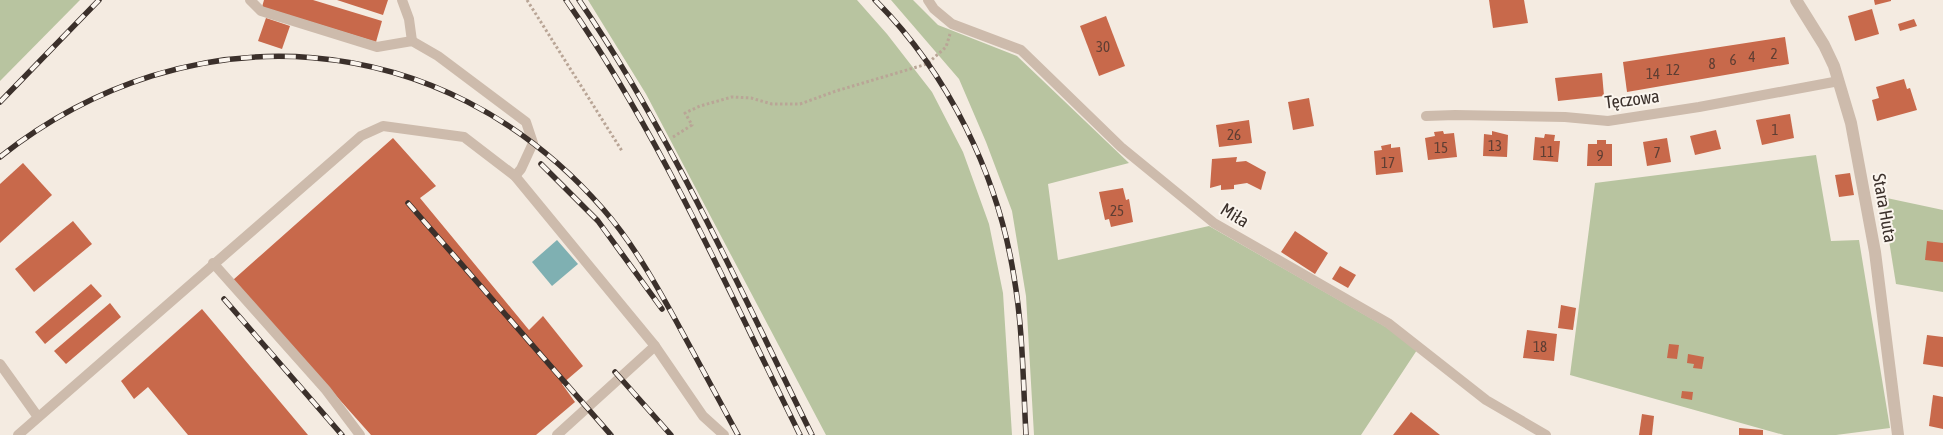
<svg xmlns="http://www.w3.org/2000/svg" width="1943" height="435" font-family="'Asap Condensed',sans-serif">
<rect width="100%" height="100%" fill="#f4ebe1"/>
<!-- green -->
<g fill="#b8c4a0">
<path d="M0,0h80l-80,81z"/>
<path d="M588,0h269l30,34 45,58 31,60 26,72 14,69 9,142h-186l-180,-341z"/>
<path d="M891,0h22l25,25 79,31 112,107 -81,21 10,76 151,-34 177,101 31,23 -56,85h-327l-8,-139 -14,-85 -26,-69 -27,-63z"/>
<path d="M1816,155l15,86 28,-1 31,188 -54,7h-52l-214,-60 25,-192z"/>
<path d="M1882,197l61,13v82l-47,-8z"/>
</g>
<!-- water -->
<path fill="#7fb0b2" d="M557,240l21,24 -26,22 -20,-24z"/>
<!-- building -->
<g fill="#c8694b">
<path d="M264,0h49l69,21 -6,21 -114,-35z"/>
<path d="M337,0h51l-5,15z"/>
<path d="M1489,0h35l4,23 -35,5z"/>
<path d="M1874,0h17v1l-16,4z"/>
<path d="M1872,9l7,25 -24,7 -7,-25z"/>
<path d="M1106,16l19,50 -26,10 -19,-50z"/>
<path d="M266,18l24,8 -8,23 -24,-8z"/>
<path d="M1914,19l3,7 -17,5 -2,-7z"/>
<path d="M1785,37l4,27 -162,28 -4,-30z"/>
<path d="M1602,73l2,23 -46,5 -3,-23z"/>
<path d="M1904,79l3,10 3,-1 7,22 -40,11 -5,-21 7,-2 -3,-11z"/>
<path d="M1309,98l5,28 -21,4 -5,-28z"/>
<path d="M1790,114l4,24 -32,7 -6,-25z"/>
<path d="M1249,120l3,23 -33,4 -3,-22z"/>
<path d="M1716,130l5,19 -26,6 -5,-19z"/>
<path d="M1443,131l1,3 10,-1 3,24 -29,3 -3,-22 10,-2 -1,-4z"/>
<path d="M1492,131l16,4 -1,22 -24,-1 1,-22 8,1z"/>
<path d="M1545,134l10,1 -1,6h6l-2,21 -25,-2 2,-23 9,1z"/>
<path d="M393,138l43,48 -16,12 109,132 14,-14 40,50 -21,18 13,18 -39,33h-165l-138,-155z"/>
<path d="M1667,138l4,24 -24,4 -4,-24z"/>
<path d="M1597,140h9v4h6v22h-25l1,-22h9z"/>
<path d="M1391,144v4l9,-1 3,25 -27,3 -2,-24 8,-1 -1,-4z"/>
<path d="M1237,157l-1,5 10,-1 20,11 -5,18 -14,-7 -13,2v4l-13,1v-5l-11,3 2,-29z"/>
<path d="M23,163l29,32 -52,48v-59z"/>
<path d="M1850,173l4,22 -15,2 -4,-22z"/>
<path d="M1123,188l3,12 3,-1 4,23 -22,5 -2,-8 -4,1 -6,-28z"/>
<path d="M73,221l19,23 -58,48 -19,-23z"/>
<path d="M1295,231l33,22 -13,21 -34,-22z"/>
<path d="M1927,241l16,2v19l-18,-2z"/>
<path d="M1340,266l16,9 -8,13 -16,-9z"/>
<path d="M91,284l11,12 -57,48 -10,-12z"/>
<path d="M110,303l11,14 -55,47 -12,-13z"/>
<path d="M1561,305l15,3 -3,22 -15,-2z"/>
<path d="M202,309l106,126h-120l-40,-48 -14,12 -13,-18z"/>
<path d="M1527,330l30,4 -3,27 -31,-3z"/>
<path d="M1927,335l16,2v30l-20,-3z"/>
<path d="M1669,344l10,1 -2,14 -10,-1z"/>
<path d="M1688,354l16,3 -2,12 -9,-1 1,-4 -7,-1z"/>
<path d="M1682,391l11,1 -1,8 -11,-2z"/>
<path d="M1933,395l10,2v32l-14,-3z"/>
<path d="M1411,412l29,23h-47z"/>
<path d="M1642,414l12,2 -2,19h-13z"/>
<path d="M1739,428l24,2v5h-24z"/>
</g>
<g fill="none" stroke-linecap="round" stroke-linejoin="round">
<!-- path -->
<g stroke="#b9a596" stroke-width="3" stroke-dasharray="2.5 2.5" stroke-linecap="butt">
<path d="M527,0l95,151"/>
<path d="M673,137l19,-12 -7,-12 15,-7 32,-9 19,1 21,6h28l36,-13 91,-27 19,-17 4,-13"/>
</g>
<!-- service -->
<g stroke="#cdbbac" stroke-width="10">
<path d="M250,0l11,11 116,36 35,-6 26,15 88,66 7,21 -12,26 -6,7"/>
<path d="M402,0l7,19 3,22"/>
<path d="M928,0l6,9 18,15 69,26 100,97 93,76 174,100 98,77 60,35"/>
<path d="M1426,116l29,-1 110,2 43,4 91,-14 140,-26"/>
<path d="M213,263l113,127 34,45"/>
<path d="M0,364l38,53"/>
<path d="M18,435l343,-299 22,-10 81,11 51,39 140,170 48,70 21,19"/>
<path d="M557,435l98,-89"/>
</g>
<!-- minor -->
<path stroke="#cdbbac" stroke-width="12" d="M1796,0l28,45 10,21 17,57 24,129 23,183"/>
<defs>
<g id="rail">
<path d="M566,0c94,135 161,288 234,435"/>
<path d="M579,0c93,136 160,288 233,435"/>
<path d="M875,0c73,73 123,175 139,277 9,52 9,105 12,158"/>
<path d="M0,102l99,-102"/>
<path d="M0,157c190,-150 443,-132 603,52 29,33 51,72 72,110 21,39 42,77 63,116"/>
<path d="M541,164l57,57 64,88"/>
<path d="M408,203l203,232"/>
<path d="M224,299l118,136"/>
<path d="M615,372l56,63"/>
</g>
</defs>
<!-- rail casing -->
<use href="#rail" stroke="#3b302b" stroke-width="5.5"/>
<!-- rail -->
<use href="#rail" stroke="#fbf5ee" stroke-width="4" stroke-dasharray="11" stroke-linecap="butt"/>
</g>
<g text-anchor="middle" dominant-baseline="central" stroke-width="4" stroke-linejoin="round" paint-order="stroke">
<!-- number labels -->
<g font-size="15" fill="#5e3e33">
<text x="1103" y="46">30</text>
<text x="1774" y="53">2</text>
<text x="1752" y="56">4</text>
<text x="1733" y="59">6</text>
<text x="1712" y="63">8</text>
<text x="1673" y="69">12</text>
<text x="1653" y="73">14</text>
<text x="1775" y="129">1</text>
<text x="1234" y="134">26</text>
<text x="1495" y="145">13</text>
<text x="1441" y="147">15</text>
<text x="1547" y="151">11</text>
<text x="1657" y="152">7</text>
<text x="1600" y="155">9</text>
<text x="1388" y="162">17</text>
<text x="1117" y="210">25</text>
<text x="1540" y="346">18</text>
</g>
<!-- street labels -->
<g font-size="18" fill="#3b302b" stroke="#fbf5ee">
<text transform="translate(1632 99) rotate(-7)">Tęczowa</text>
<text transform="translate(1885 208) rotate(80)">Stara Huta</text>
<text transform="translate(1235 215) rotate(32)">Miła</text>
</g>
</g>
</svg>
